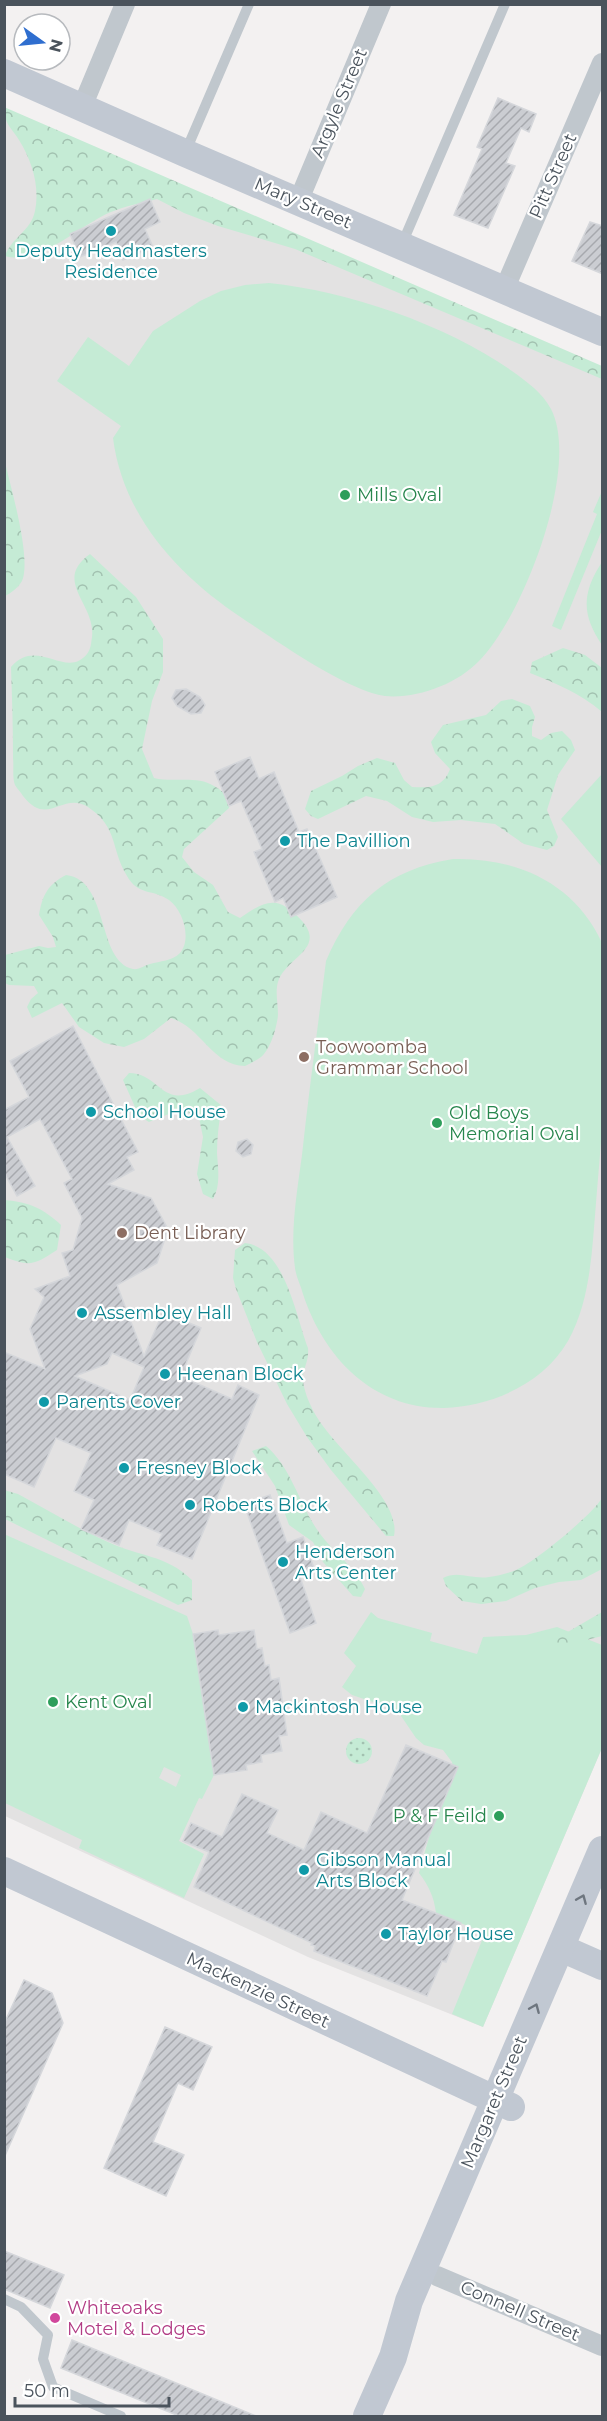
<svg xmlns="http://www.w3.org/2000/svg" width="607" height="2421" font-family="Montserrat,sans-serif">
<defs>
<pattern id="forest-crowns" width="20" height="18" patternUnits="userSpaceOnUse" patternTransform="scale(1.5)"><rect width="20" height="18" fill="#c5ebd5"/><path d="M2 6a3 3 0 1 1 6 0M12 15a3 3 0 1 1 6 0" fill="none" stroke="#a2c1b0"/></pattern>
<pattern id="garden-dots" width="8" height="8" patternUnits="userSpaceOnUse" patternTransform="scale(1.5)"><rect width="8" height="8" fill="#c5ebd5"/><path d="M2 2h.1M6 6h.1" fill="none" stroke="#a2c1b0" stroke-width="1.8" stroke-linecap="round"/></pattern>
<pattern id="building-hatch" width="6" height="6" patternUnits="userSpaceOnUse" patternTransform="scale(1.5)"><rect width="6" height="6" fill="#cbcdd2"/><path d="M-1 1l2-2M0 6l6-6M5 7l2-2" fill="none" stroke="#a7a9ae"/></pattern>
</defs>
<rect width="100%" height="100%" fill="#f3f1f1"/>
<!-- education -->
<path fill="#e3e2e2" d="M4,110l598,257v1381l-119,279 -175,-70 -303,-141z"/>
<!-- green -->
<g fill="#c5ebd5" fill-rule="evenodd">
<path d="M269,283c79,8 178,42 243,88 15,11 30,21 39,38 30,58 -28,208 -72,252 -22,23 -62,38 -94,35 -38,-5 -110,-56 -143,-78 -63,-42 -119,-101 -129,-180l8,-12 -64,-45 31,-44 41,29 24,-35 47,-30 21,-10 24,-6z"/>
<path d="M602,491v39l-41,100 -9,-4 45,-112 -4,-2z"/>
<path d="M602,562v83c-20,-30 -21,-51 0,-83z"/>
<path d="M602,774v93l-41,-48z"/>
<path d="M453,859c63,-2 122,24 149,84 0,60 4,120 0,179 -1,27 -4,54 -6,81 -4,46 -5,97 -28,138 -25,43 -76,65 -124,67 -71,1 -120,-50 -141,-114 -2,-8 -7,-17 -8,-26 -5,-37 2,-76 7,-113 7,-65 16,-129 24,-194 26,-60 61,-91 127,-102z"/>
<path d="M4,1534l183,82 6,18 21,141 -12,24 -3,-1 -20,43 25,13 -20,44 -105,-50 3,-8 -77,-37zM164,1767l17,8 -5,12 -17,-9z"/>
<path d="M371,1612l7,6 54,15 -2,8 47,13 6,-17 43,-2 31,-8 45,18v103l-119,279 -31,-13 33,-81 -49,-20c-2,-16 -7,-27 -17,-40l24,-86 10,-18 -1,-7 -9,-12 -19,-5 -8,-7 -19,-28 -45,-15 -10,-8 14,-21 -12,-13z"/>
</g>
<!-- forest -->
<g fill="url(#forest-crowns)">
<path d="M4,107l598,259v13l-307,-130 -77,-23 -34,-13 -27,-14c-15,4 -32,7 -46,13 -32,13 -70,54 -106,44 6,-18 26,-25 30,-45 5,-25 -3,-50 -16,-71 -9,-14 -14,-15 -15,-33z"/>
<path d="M4,458c6,27 28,100 18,123 -4,7 -11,12 -17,15z"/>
<path d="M90,554l46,43 27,42v33l-11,29 -10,48 12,29c19,5 43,-3 60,8 6,3 11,8 15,12v10l-45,41 -2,8 12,15 19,13 15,27 12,6c17,-11 31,-23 49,-9 49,38 -3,46 -11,73 -3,10 0,22 0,33 -1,11 -7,34 -17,42 -4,3 -10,6 -16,9 -32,0 -44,-39 -74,-48l-27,21 -20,8 -20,-4 -25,-16 -17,-24 -30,15 -5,-11 4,-8 7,-6 -4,-7 -25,-1 -4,-2v-28l34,-9 9,2 8,-1 -3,-10 -14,-22c3,-19 9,-31 27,-40 44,5 30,86 67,94 6,1 12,-4 17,-5 10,-3 22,-3 30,-11 12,-14 3,-43 -11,-53 -15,-11 -31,-4 -42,-24 -17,-28 -8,-48 -39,-69 -26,-16 -40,21 -65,-11 -2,-4 -6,-7 -8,-11 -3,-7 -1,-19 -2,-27 0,-31 -1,-61 -2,-91 26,-31 55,13 76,-13 4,-5 4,-11 5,-17 4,-33 -40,-56 -2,-83z"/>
<path d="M563,648l22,7 17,13v44c-22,-19 -45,-28 -72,-39l2,-11z"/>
<path d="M512,699l18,7 5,11 -3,10v9l9,4 10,-7 11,-2 9,9 4,10 -17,25 -11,35 11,27 -4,9 -7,4 -23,-6 -29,-20 -34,-4 -28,2 -21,-5 -25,-16 -21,-5 -48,23 -7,-3 -6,-7 6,-18 31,-15 16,-10 19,-8 18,5 9,17 8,7c17,1 31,1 38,-18l-15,-16 -4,-11 12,-17 43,-10 15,-14z"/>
<path d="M129,1073c31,0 33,38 71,15l22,18c-3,15 -5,31 -5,47 1,16 4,32 -4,46l-10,-5 -6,-20 6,-37 -4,-19c-17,-13 -32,-3 -50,4l-10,-6 -16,-36z"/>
<path d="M5,1200c24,2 39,9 56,25l-4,25c-23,15 -27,17 -52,7z"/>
<path d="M245,1243c40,4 51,74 63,105 1,11 -3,17 -5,27 -1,9 4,23 8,31 16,39 91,90 83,130h-8l-55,-66 -24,-33 -20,-33 -30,-62 -21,-53 -3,-11 2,-28z"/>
<path d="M266,1446c24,20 33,56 50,82 14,22 38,37 49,61l-4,8 -8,-1 -30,-34 -10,-20 -24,-17 -14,-39 -23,-35z"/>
<path d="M4,1490l14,4c30,16 59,34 90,48 31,15 57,12 84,38v20l-14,5 -173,-86z"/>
<path d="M602,1498v71l-21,11 -22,2 -24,6 -29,13 -25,3 -19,-3 -16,-15 -3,-8c15,-8 30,2 46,-1 8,-1 20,-4 27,-7 19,-8 76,-55 86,-72z"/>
<path d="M602,1612v24l-42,11 -6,-7z"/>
</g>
<!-- garden -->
<circle fill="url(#garden-dots)" cx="359" cy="1751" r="13"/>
<!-- building -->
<g fill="url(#building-hatch)" stroke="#d5d7db" stroke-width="1.5" fill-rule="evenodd">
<path d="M498,98l38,16 -7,18 -8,-4 -15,35 9,3 -27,62 -34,-13 28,-66 -5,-2z"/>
<path d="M150,199l10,23 -15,7 8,18 -30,13 -7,-18 -36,15 -10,-23z"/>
<path d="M590,222l13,4v48l-31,-13z"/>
<path d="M186,689l14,8 5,8 -4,8 -10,1 -14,-8 -5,-8 4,-8z"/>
<path d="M250,757l9,22 15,-7 25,60 8,-3 30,68 -46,20 -8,-19 -8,4 -21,-50 8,-3 -21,-48 -12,5 -14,-34z"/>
<path d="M73,1026l65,126 -11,5 7,13 -26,14 43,14 17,31 -11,34 -40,22 27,71 19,-44 38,16 -16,38 6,15 41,18 6,-14 21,10 -67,164 -35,-14 5,-11 -33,-14 -10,25 -38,-16 13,-29 -20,-9 17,-38 -35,-15 -22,49 -30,-13v-122l41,17 -15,-40 14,-32 -9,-8 35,-13 -8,-23 11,-3 9,-32 -18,-35 8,-4 -32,-60 -33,18 28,49 -18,10 -12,-22 -1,-64 25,-13 -19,-36zM112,1353l32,14 -14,33 -55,-24 32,-12z"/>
<path d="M247,1139l6,6 -2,9 -8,3 -7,-6 2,-9z"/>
<path d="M270,1495l17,48 16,-6 11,31 -15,6 17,49 -26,10 -46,-129z"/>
<path d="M218,1630l1,5 35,-5 3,19 5,-1 3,18 4,-1 2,15 8,-2 8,57 -8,1 3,15 -21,4 1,7 -16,3 1,5 -33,5 -21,-141z"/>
<path d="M406,1745l52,22 -56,133 59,23 -15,39 -4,-1 -15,35 -113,-45 1,-5 -4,-1 1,-2 -118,-56 15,-35 -26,-11 8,-18 31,14 20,-43 36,16 -11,23 37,17 17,-38 46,21z"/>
<path d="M24,1980l28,13 11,30 -59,135v-134z"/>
<path d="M165,2027l47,20 -19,43 -15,-7 -25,59 31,13 -18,41 -62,-28z"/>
<path d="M4,2251l60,24 -14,33 -46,-19z"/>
<path d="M72,2340l184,76h-77l-118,-48z"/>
</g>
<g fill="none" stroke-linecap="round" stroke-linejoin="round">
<!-- lane -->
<g stroke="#c0c7cd" stroke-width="10">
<path d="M185,153l64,-149"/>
<path d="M402,244l103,-240"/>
<path d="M4,2299l17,8 27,28 -5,24 10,28 68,29"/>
</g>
<!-- street -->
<g stroke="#c0c7cd" stroke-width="20">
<path d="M82,107l43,-103"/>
<path d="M298,202l83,-198"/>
<path d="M504,290l98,-227"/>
<path d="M437,2276l165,70"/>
</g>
<!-- secondary -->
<g stroke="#c1c8d2" stroke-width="28">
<path d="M4,73l181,80 417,179"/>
<path d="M4,1871l507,236"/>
<path d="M561,1948l41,18"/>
<path d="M367,2416l26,-59 16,-56 193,-451"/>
</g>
</g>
<!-- one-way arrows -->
<defs><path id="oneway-chevron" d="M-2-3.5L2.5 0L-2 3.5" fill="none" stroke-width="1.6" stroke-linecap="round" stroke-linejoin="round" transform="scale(1.5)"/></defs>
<g stroke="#6e767f">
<use href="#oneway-chevron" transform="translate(582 1899) rotate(-67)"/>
<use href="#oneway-chevron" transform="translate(535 2008) rotate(-67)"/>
</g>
<!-- markers -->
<g fill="#0f9aa8" stroke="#fff" stroke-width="2">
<circle cx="111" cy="231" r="6"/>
<circle cx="285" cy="841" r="6"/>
<circle cx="91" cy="1112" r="6"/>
<circle cx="82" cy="1313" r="6"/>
<circle cx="165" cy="1374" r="6"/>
<circle cx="44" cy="1402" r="6"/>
<circle cx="124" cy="1468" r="6"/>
<circle cx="190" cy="1505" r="6"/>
<circle cx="283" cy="1562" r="6"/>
<circle cx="243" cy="1707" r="6"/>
<circle cx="304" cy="1870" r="6"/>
<circle cx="386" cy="1934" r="6"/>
</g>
<g fill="#2e9e5b" stroke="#fff" stroke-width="2">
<circle cx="345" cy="495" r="6"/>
<circle cx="437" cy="1123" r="6"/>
<circle cx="53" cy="1702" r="6"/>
<circle cx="499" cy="1816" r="6"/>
</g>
<g fill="#8d6e63" stroke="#fff" stroke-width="2">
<circle cx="304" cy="1057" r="6"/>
<circle cx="122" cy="1233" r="6"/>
</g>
<circle fill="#d1479c" stroke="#fff" stroke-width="2" cx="55" cy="2318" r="6"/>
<g text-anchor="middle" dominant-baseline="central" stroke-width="4.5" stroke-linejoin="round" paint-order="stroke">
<!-- street labels -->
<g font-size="18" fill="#4a535c" stroke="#fff">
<text transform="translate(339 103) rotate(-67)">Argyle Street</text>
<text transform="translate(553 176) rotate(-66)">Pitt Street</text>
<text transform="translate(303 203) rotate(23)">Mary Street</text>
<text transform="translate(258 1990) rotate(25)">Mackenzie Street</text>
<text transform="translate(494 2102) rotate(-67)">Margaret Street</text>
<text transform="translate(520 2311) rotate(23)">Connell Street</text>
</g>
<!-- culture labels -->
<g font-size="18" fill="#0d838f" stroke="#fff" text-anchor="start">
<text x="111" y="251" text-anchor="middle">Deputy Headmasters<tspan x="111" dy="21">Residence</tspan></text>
<text x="297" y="841">The Pavillion</text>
<text x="103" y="1112">School House</text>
<text x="94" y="1313">Assembley Hall</text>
<text x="177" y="1374">Heenan Block</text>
<text x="56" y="1402">Parents Cover</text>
<text x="136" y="1468">Fresney Block</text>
<text x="202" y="1505">Roberts Block</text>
<text x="295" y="1552">Henderson<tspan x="295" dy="21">Arts Center</tspan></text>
<text x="255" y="1707">Mackintosh House</text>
<text x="316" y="1860">Gibson Manual<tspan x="316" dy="21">Arts Block</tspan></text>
<text x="398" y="1934">Taylor House</text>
</g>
<!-- leisure labels -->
<g font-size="18" fill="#27864d" stroke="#fff" text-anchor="start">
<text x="357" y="495">Mills Oval</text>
<text x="449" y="1113">Old Boys<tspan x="449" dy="21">Memorial Oval</tspan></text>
<text x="65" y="1702">Kent Oval</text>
<text x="487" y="1816" text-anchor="end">P &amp; F Feild</text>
</g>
<!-- education labels -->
<g font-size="18" fill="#785e54" stroke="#fff" text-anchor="start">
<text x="316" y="1047">Toowoomba<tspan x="316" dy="21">Grammar School</tspan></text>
<text x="134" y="1233">Dent Library</text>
</g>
<!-- hotel labels -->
<g font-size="18" fill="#b23c85" stroke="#fff" text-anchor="start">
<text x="67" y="2308">Whiteoaks<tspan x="67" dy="21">Motel &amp; Lodges</tspan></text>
</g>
</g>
<!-- border -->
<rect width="607" height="2421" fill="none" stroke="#4a535c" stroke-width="12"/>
<!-- north arrow -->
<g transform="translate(42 42) rotate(105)"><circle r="28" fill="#ffffff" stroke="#b7babe" stroke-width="1.5"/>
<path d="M0-4.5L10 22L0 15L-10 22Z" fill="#2f6ecf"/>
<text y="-9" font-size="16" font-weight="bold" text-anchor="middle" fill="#4a535c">N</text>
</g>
<!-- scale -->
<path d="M15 2397v9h154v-9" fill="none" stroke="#4a535c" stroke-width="3"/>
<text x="24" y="2397" font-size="18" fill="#4a535c" stroke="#ffffff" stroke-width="4.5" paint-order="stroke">50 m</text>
</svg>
